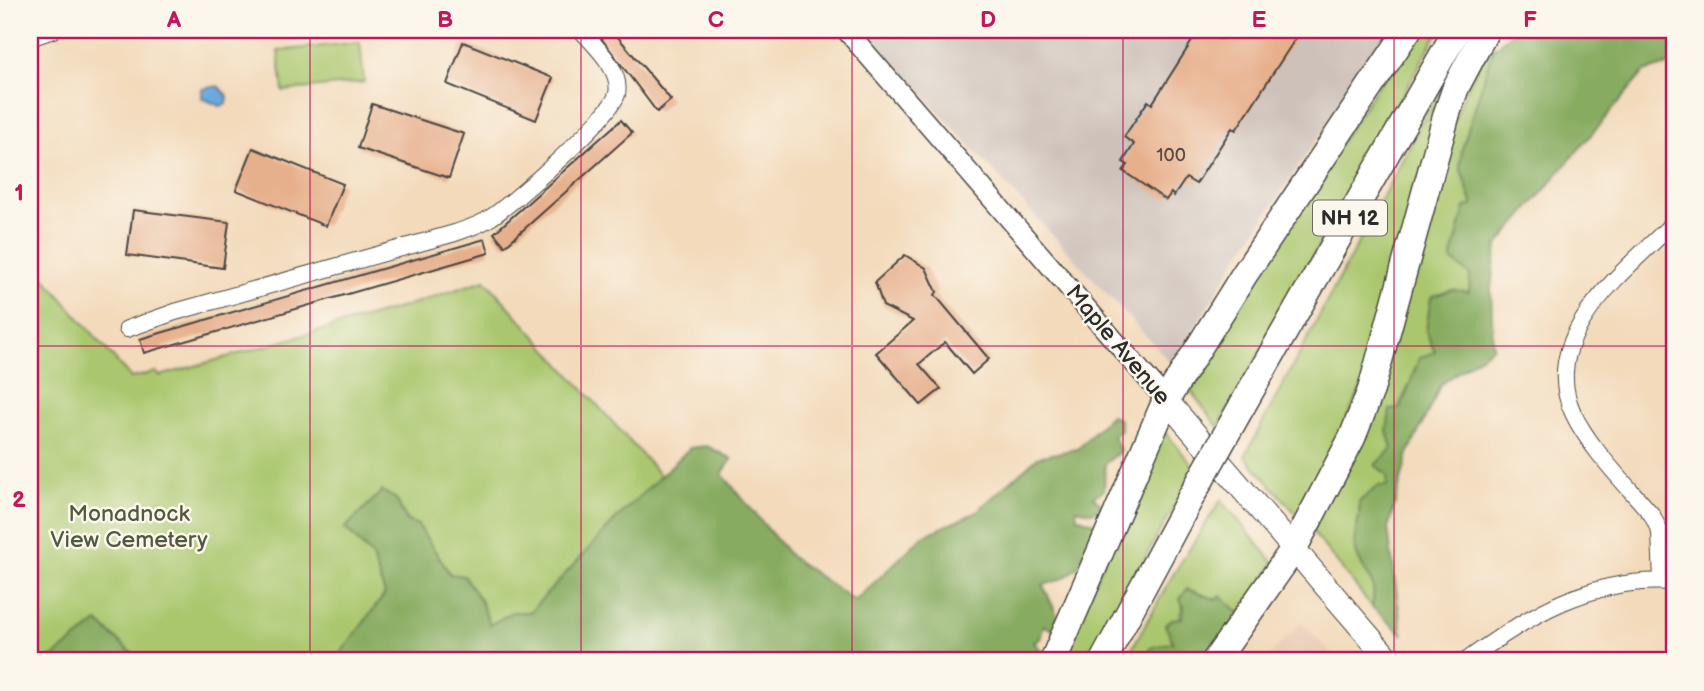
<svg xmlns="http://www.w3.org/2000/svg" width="1704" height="691" font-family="'Balsamiq Sans',sans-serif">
<rect width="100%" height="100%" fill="#fbf7ec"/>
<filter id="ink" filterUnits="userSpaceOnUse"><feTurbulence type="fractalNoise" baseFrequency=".0143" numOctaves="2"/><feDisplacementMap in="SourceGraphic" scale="14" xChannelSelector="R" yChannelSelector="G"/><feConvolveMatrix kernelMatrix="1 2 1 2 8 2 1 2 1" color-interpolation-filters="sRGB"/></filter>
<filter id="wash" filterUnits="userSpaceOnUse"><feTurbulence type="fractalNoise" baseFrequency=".00686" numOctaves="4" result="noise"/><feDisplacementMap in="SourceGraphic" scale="28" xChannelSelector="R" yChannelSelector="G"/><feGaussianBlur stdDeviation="1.57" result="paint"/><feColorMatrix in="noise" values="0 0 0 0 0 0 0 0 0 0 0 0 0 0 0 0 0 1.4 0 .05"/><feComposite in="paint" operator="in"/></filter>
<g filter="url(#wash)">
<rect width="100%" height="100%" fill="#f3dabb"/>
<!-- built -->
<path fill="#e9ceb7" d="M1301,622l39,39h-75z"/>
<!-- industrial -->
<path fill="#cec1ba" d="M863,30h527l-154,230 -57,93 -10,8z"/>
<!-- green -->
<g fill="#aac76e" stroke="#6a794c" stroke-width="2">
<path d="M1414,30h25l-221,397 -34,-45z"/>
<path d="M360,42l4,40 -81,9 -5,-40z"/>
<path d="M1489,44l4,5 -33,118 13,39 -3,87 -44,38 9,21 -17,15 -31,64 5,18 -5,38 -28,15c3,16 -7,33 -3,49 6,23 23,27 16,56l-60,-76 149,-429z"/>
<path d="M1459,53l4,1 -100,330 -63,134 -55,-62z"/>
<path d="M30,261l101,117 25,-6 4,4 243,-69 82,-27 176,196 -131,136h-18l-22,13 -10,-25 -30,-26 -32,-49 -11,-4 -11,-22 -51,29 27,28 13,38 -50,67h-195l-42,-39 -50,39h-18z"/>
<path d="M1163,430l32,38 -107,193h-29z"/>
<path d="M1221,500l53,63 -34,51 -19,-18 -4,4 -30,-11 -14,53 -27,11 -4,8h-17l48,-86z"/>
</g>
<!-- forest -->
<g fill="#87ac61" stroke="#596c46" stroke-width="2">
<path d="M1515,30h159v33l-30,9 -147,174 -6,42 2,59 -52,37 -33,70 -20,75 14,105 -30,-27c7,-29 -10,-33 -16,-56 -4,-16 6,-33 3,-49l19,-16h9v-11l-12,-10 17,-16 -5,-18 3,-21 11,-2 18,-50 16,-6 -9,-21 5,-34 21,-7 17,2 1,-17 -19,-15 14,-53 8,-2 -13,-38 2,-18 31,-100z"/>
<path d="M1111,415l9,5v11l-7,4 7,16 -15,13 -1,26 -11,7 10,9 -11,6 -16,-3 1,8 17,6c-4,34 -16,54 -51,62l18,39 -6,8 -11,-7 -4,14 -6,3 8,9 -1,10h-706l50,-67 -13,-38 -27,-28 37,-37 14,8 11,22 11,4 32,49 14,2 16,24 10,25 22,-13h18l89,-96 71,-68 17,-2 25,13 -10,15 69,83 64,44 68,-65 52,-23 63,-56 39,-8z"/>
<path d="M1187,589l30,11 4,-4 19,18 -37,47h-61l8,-13 23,-6 -8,-17 7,-6 10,-1 2,-11 -4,-8z"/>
<path d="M98,622l42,39h-92z"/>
</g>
<!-- water -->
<path fill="#6ba9dd" stroke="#4b6a84" stroke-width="2" d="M218,86l10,10 -1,8 -7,2 -18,-8v-9z"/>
<g id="blocks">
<!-- building -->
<g fill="#e7b08d">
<path d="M595,30h17l59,70 -14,12z"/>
<path d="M1199,30h8l14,9 6,-9h74l-65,100 -4,-2 -36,56 -10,-6 -12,18 -3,-3 -5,7 -43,-29 5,-6 -5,-3 11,-18 -10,-7 24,-36 4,3z"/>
<path d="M463,42l90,36 -17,42 -89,-36z"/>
<path d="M372,104l92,30 -15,44 -91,-30z"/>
<path d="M621,120l11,13 -127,113 -11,-13z"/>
<path d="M253,148l90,36 -17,42 -90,-36z"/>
<path d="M133,210l96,12 -6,46 -96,-13z"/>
<path d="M485,239l4,14 -345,100 -4,-14z"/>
<path d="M905,255l21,13 11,24 -2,3 54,64 -17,15 -27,-32 -26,22 22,25 -20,16 -45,-52 37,-32 -30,-15 -8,-24z"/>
</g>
</g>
</g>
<g filter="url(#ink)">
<use href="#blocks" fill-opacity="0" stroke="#494541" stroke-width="2"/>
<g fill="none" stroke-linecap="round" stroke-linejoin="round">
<defs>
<g id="minor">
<path d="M30,38l23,-8"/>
<path d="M127,329l48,-17 280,-79c11,-4 25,-8 35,-15 22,-14 122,-102 127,-124 5,-24 -22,-48 -36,-64"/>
<path d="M1662,581l-2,-49 -8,-17c-25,-30 -63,-67 -79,-102 -36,-78 54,-143 101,-191"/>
<path d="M1466,661c62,-46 127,-85 208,-79"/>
</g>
<path id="tertiary" d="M846,30l320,370"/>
<path id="secondary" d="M1166,400l224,261"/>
<g id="trunk">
<path d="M1242,406l215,-376"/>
<path d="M1053,661l113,-261 78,-125 164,-245"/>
<path d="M1103,661l88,-164"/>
<path d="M1215,661l78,-111 59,-112 19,-48 76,-277 9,-26 30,-57"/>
</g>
</defs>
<!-- minor casing -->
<use href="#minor" stroke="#494541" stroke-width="18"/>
<!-- tertiary casing -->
<use href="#tertiary" stroke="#494541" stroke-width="22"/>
<!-- secondary casing -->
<use href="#secondary" stroke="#494541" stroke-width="25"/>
<!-- trunk casing -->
<use href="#trunk" stroke="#494541" stroke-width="29"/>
<!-- minor -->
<use href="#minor" stroke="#fff" stroke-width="16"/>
<!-- tertiary -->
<use href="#tertiary" stroke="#fff" stroke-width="19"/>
<!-- secondary -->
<use href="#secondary" stroke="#fff" stroke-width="23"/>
<!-- trunk -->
<use href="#trunk" stroke="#fff" stroke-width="26"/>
<defs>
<path id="trunk-bridge" d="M1191,497l51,-91"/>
</defs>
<!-- trunk-bridge casing -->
<use href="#trunk-bridge" stroke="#494541" stroke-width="29" stroke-linecap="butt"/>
<!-- trunk-bridge -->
<use href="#trunk-bridge" stroke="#fff" stroke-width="26"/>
</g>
</g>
<!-- grid -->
<path fill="none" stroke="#c2185b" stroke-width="2" stroke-opacity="0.55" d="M310,30v631M581,30v631M852,30v631M1123,30v631M1394,30v631M30,346h1644"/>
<g text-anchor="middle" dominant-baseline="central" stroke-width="5" stroke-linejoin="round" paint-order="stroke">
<!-- number labels -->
<g font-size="19" fill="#5a4c44">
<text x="1171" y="155">100</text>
</g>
<!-- shield labels -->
<rect fill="#fbf7ec" stroke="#696865" stroke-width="2" x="1313" y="200.5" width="74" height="35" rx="5"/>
<g font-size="21" font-weight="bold" fill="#2b2b2b">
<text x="1350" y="218">NH 12</text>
</g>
<!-- street labels -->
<g font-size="23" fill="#2b2b2b" stroke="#fbf7ec">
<text transform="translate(1118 345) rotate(50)">Maple Avenue</text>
</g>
<!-- park labels -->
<g font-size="23" fill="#515a3f" stroke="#fbf7ec">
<text x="129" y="514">Monadnock<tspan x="129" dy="26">View Cemetery</tspan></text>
</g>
</g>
<!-- margin -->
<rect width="1704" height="691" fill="none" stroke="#fbf7ec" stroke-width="77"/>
<rect x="38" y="38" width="1628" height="614" fill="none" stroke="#c2185b" stroke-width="2.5"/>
<g font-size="23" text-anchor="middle" font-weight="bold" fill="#c2185b">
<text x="174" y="27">A</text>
<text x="445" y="27">B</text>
<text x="716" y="27">C</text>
<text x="988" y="27">D</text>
<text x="1259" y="27">E</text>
<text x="1530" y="27">F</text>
<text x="19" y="200">1</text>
<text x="19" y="507">2</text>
</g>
</svg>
